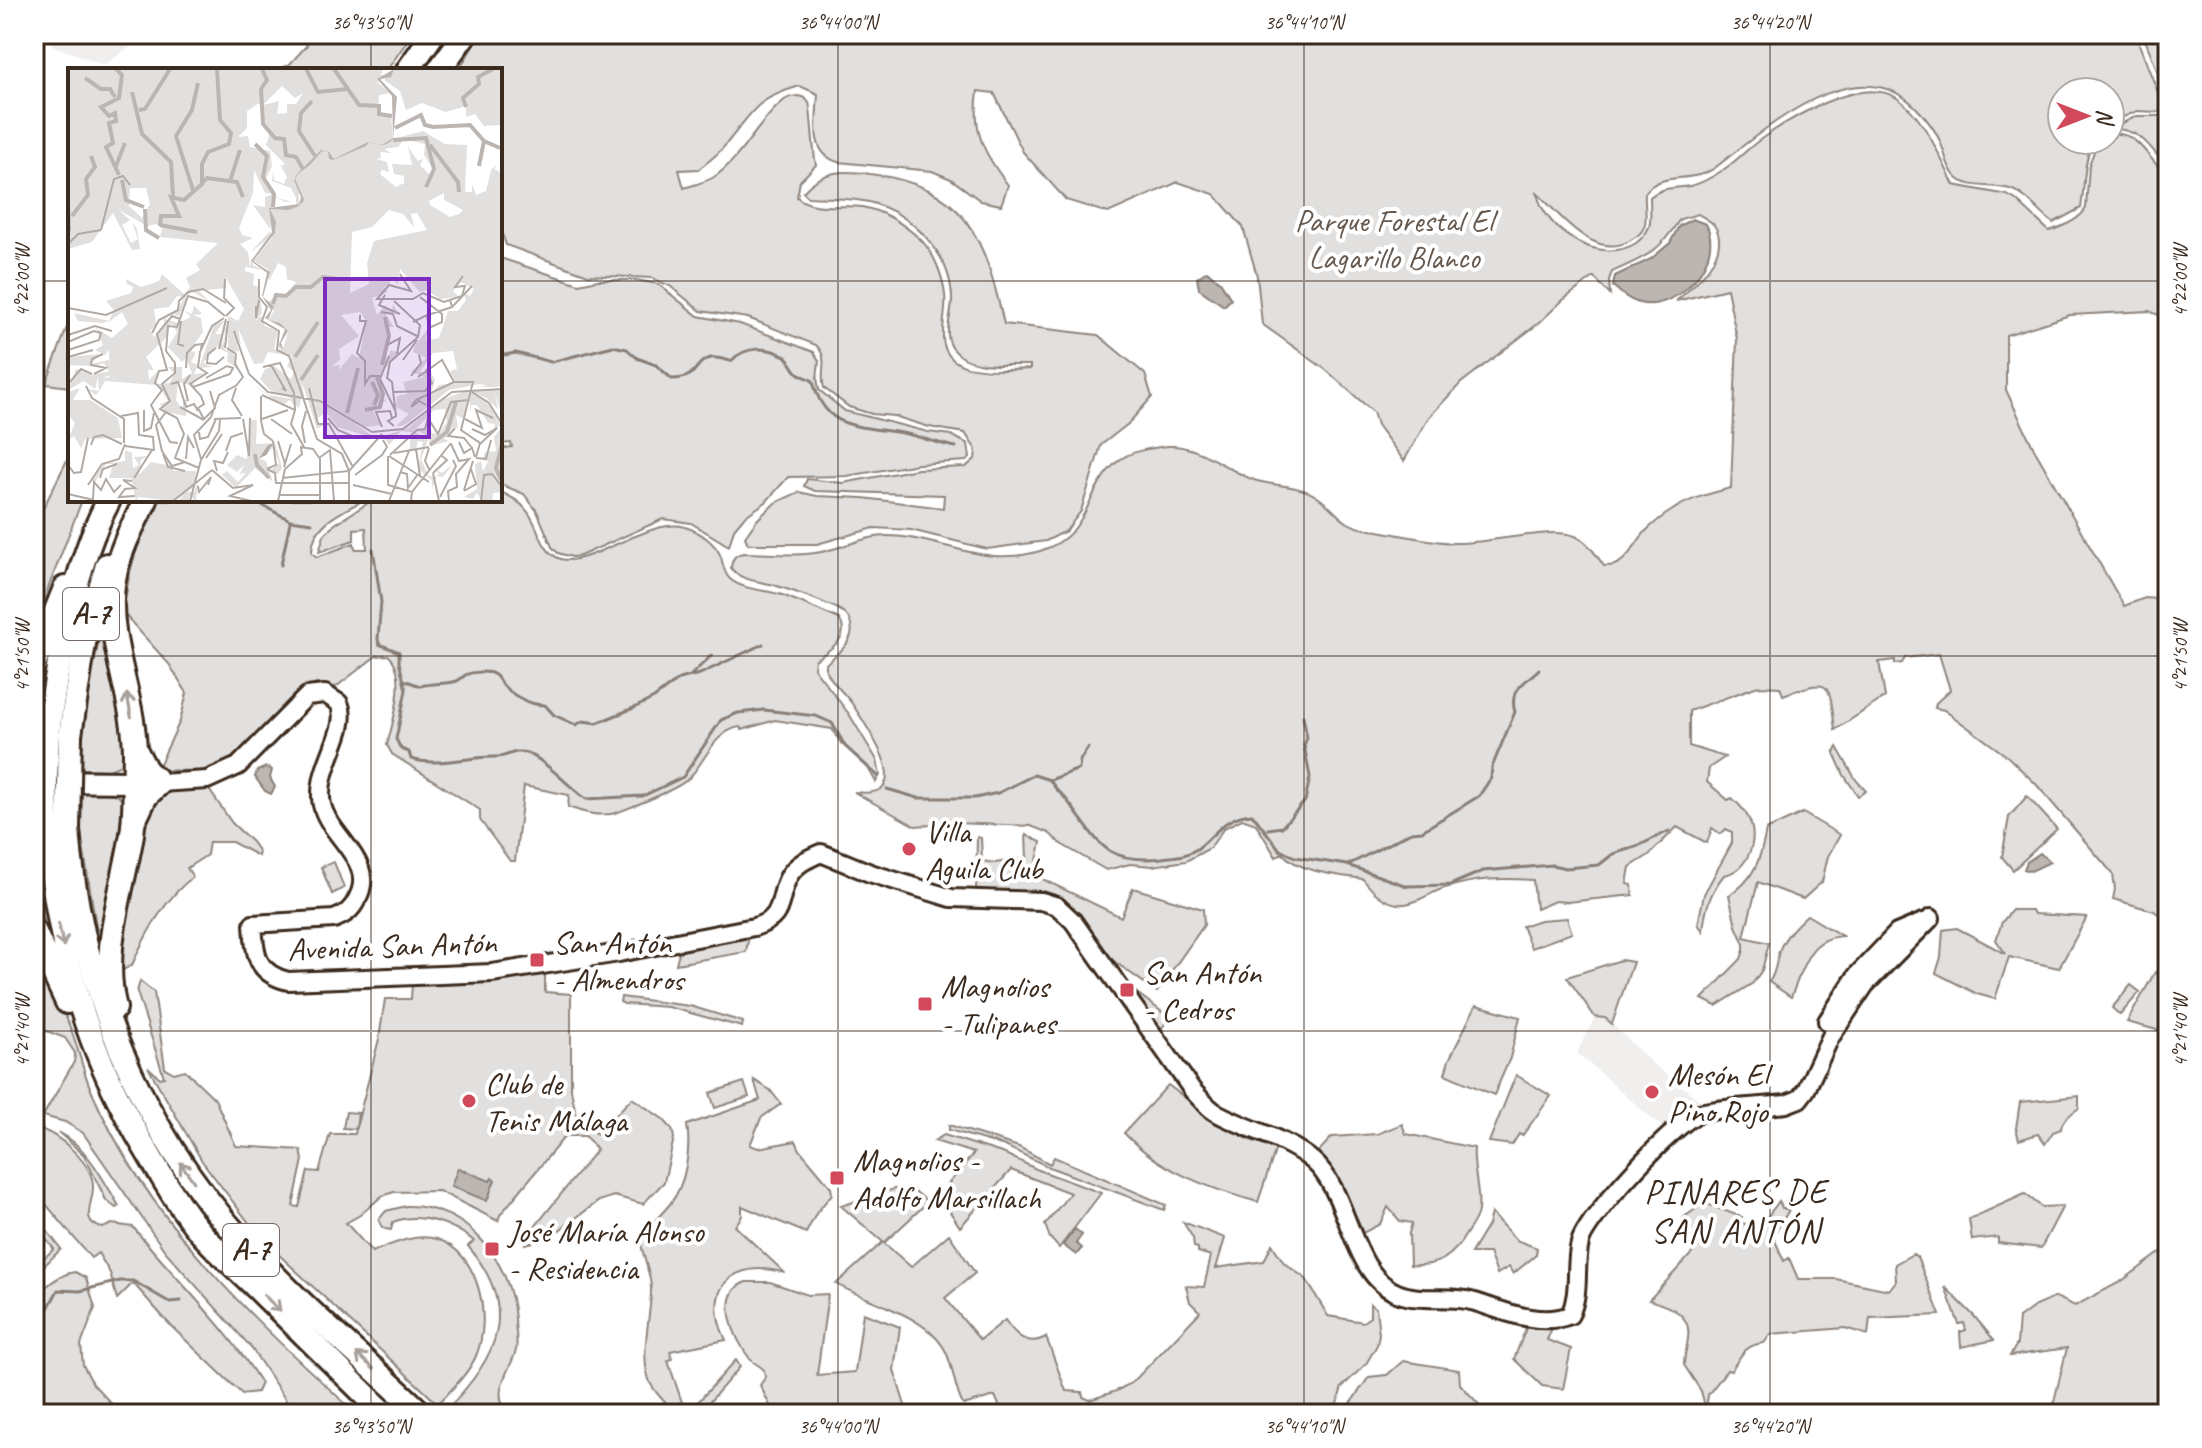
<svg xmlns="http://www.w3.org/2000/svg" width="2202" height="1448" font-family="Caveat,sans-serif">
<rect width="100%" height="100%" fill="#fff"/>
<filter id="ink" filterUnits="userSpaceOnUse"><feTurbulence type="fractalNoise" baseFrequency=".0125" numOctaves="2"/><feDisplacementMap in="SourceGraphic" scale="16" xChannelSelector="R" yChannelSelector="G"/><feConvolveMatrix kernelMatrix="1 2 1 2 8 2 1 2 1" color-interpolation-filters="sRGB"/></filter>
<g filter="url(#ink)">
<!-- built -->
<g fill="#f1efee">
<path d="M43,34h106l-45,31 -50,-19z"/>
<path d="M1595,1017l10,1 7,6 41,40 53,41 -21,5 -21,19 -87,-76z"/>
</g>
<!-- green -->
<g fill="#e2e0de" stroke="#8e857e" stroke-width="2">
<path d="M303,34l16,2 93,-2 -25,36h-108l11,-6 17,-19z"/>
<path d="M480,34h1655l29,74 -6,4 -21,-1 -27,12v-31h-48v48h31c-10,23 -8,44 -12,68l-28,15c-14,-11 -26,-28 -43,-34 -16,-5 -41,0 -53,-11 -10,-9 -12,-27 -18,-39 -4,-9 -11,-18 -17,-25 -60,-73 -154,13 -206,53 -23,18 -56,3 -71,26 -1,10 2,22 0,31 -2,9 -9,13 -16,17 -36,20 -72,-30 -92,-48 8,39 64,73 99,50 6,-4 13,-13 14,-20 1,-8 0,-18 0,-26 13,-11 24,-8 40,-11 10,-2 24,-10 33,-16 14,-9 25,-22 38,-31 30,-21 99,-64 136,-41 27,18 43,59 57,87l53,10 9,5 33,31c13,-4 31,-11 37,-23l3,-43 9,-24 12,-1v-5c28,-7 39,27 58,41v143l-19,-8 -79,4 -64,20v55l28,59 90,157 21,-8 23,2v321l-14,-10 -41,-12 2,-10 -2,-15 -77,-90 -28,-27 -64,-47 -9,-2 1,-5 14,-13 -11,-36 -34,4 -3,5 -7,1v-4l-16,2 6,35 -50,33c-6,-50 -3,-52 -52,-35l-3,-8 -22,-1 -69,25v35l36,11 -16,11 -2,14 21,18 4,-2c8,7 16,16 19,26 6,21 -5,47 -27,51 -14,17 -19,35 -21,56l-5,-7 6,-30 28,-51v-11l-6,-3 -5,5 -9,-6 -5,15 -30,-16 -28,28 -19,12 -3,17 5,1 1,10 -66,7 -12,-1 -19,8 -3,-29c-34,-2 -55,-2 -88,8 -15,4 -31,18 -47,16 -15,-2 -27,-14 -35,-25 -25,-4 -63,-6 -81,-26l-6,4 -20,-33 -14,-5 -18,9 -14,20 -24,13 -34,5 -22,-2 -24,6 -45,-26 -12,-11 -18,-7 -78,-3 -38,3 -61,-34c66,9 15,-62 -1,-87 -8,-12 -21,-21 -27,-35v-6c9,-9 22,-17 25,-29 2,-8 -1,-18 -8,-23 -12,-8 -50,-21 -66,-26 -15,-5 -36,-4 -46,-18 1,-9 3,-13 12,-15 26,0 53,4 78,-1 22,-4 43,-16 65,-16 54,0 96,33 154,15 53,-17 43,-60 77,-89 12,-11 34,-14 51,-16 32,-2 60,26 89,35 19,5 42,4 59,15 22,14 23,30 55,34 27,4 56,11 83,13 31,2 95,-17 121,-7 13,5 21,19 29,30 22,2 29,-21 42,-35 7,-7 17,-15 25,-20 19,-13 38,-17 60,-23l6,-149 -10,-50 -51,12c18,-15 57,-49 38,-76 -3,-4 -11,-8 -16,-11l-18,5c-22,34 -32,37 -68,53l-3,8 1,15 -16,-18 -31,23 -24,23 -78,60 -32,34 -25,44 -27,-36 -4,-13 -47,-42 -64,-46 -5,-48 -14,-49 -29,-33 -36,-12 -70,31 -42,-13 -43,-48 -29,-59 -16,-2c-6,41 6,63 30,94l-7,20 -20,-4 -30,-22 -19,-8 -94,-9c-30,-9 -21,-42 -20,-68l-18,-8c-45,13 -45,23 -73,57 -7,10 -18,18 -28,26l-20,1 5,18c9,-3 22,-6 30,-11 28,-19 42,-53 68,-75 8,-7 21,-9 27,1 2,4 4,50 7,62l-16,16 -3,16c15,14 46,7 65,10 22,4 43,18 59,33 13,13 22,36 24,55 3,23 -13,53 13,68 14,9 56,7 72,6v-4c-23,-1 -60,5 -76,-15 -13,-15 -1,-35 -2,-53 -2,-45 -41,-84 -83,-95 -20,-4 -41,-4 -61,-5l-5,-5c19,-22 40,-22 67,-18 97,12 114,63 134,150l94,11 47,39 7,23 -24,27 -27,21 -20,66 -15,20 -20,10 -59,8 -76,-19 -37,-2 -57,16h-69l-3,-7 12,-17 18,-17 24,-11 18,4 46,2 80,10 1,-13 -129,-4 -11,-5 3,-7 36,4 75,-14 48,-2 9,-8 1,-9 -11,-17 -36,-6 -35,-11 -22,-2 -23,-7 -25,-19c-5,-17 6,-29 -8,-43l-68,-27 -47,-7 -31,-25 -18,-8 -64,-3 -82,-30 -6,-17v-158h-41z"/>
<path d="M2143,34h25v65z"/>
<path d="M2137,116h31v52c-20,-22 -24,-37 -56,-40z"/>
<path d="M500,258l79,26 19,-4h38l22,4 40,32 42,8 74,28 5,9 -2,17 2,12 26,21 83,21 23,3 17,9 2,14 -4,3 -48,3 -71,12 -59,1 -22,25 -22,15 -10,12 -5,17 -38,-23 -28,-4 -83,37 -8,1 -14,-4 -6,-6 -15,-36 -13,-17 -24,-10v-35l12,-2 -1,-4 -11,1z"/>
<path d="M70,319v68l-24,-3z"/>
<path d="M70,454v46h12l-48,125v-102h2z"/>
<path d="M500,492c44,16 32,53 58,66 27,13 92,-42 127,-31 14,4 31,16 36,30 2,7 3,17 9,22 12,11 37,11 52,16 19,7 38,16 57,24 13,19 -10,31 -24,41l-1,8 35,46 28,46 3,15 -4,7 -8,-14 -27,-25 -9,-14 -57,-9 -33,10 -2,-3c-26,4 -35,35 -51,51 -9,11 -58,29 -73,35 -18,4 -31,0 -48,-6l1,-12 -45,-9 -9,75h-5l-30,-41v-10l-88,-56 -5,-9c6,-23 22,-73 1,-90l-12,1 -40,31 -20,-3 -12,6 -69,68 -33,13 -45,-1 23,-49 7,-28 -18,-29 -45,-50c3,-47 15,-72 34,-114h206c-22,12 -53,24 -52,53l5,4 37,-14 1,6h12l-1,-21 -12,1v11l-35,12 5,-17 11,-11 38,-24h127z"/>
<path d="M104,628l22,123 -5,14 -12,5 -31,-1 9,-72 14,-67z"/>
<path d="M45,663l-11,107v-85z"/>
<path d="M1837,747l19,33 10,11 -8,5 -14,-21 -10,-22z"/>
<path d="M208,788l24,35 20,19 7,10 -1,4 -26,-14h-23l-2,13 -20,13 6,9c-28,21 -47,56 -61,88l-9,5 -6,-14 33,-154 14,-12z"/>
<path d="M78,792c19,0 42,-5 50,17l-26,137 -4,-8 -18,-110z"/>
<path d="M2027,796l30,33 -44,41 -11,-13 7,-40z"/>
<path d="M1803,813l37,22 -12,21 -6,26 -19,17 -45,-17 -14,55 25,6 -7,27 -9,13 -37,23 -14,-7 39,-40 3,-9v-6l-8,-18 -7,-31c25,-14 32,-37 37,-65z"/>
<path d="M1026,835l15,7 -7,33 87,42 12,-29 70,21 1,16 -47,67 -53,-38 -41,-51 -10,-7 -18,-3h-59l1,-56 4,1 1,23 13,2 32,-5z"/>
<path d="M34,836l3,43 10,58 -13,-17z"/>
<path d="M334,862l10,26 -12,6 -11,-27z"/>
<path d="M2012,910h20l2,4 53,3 -28,51 -50,-11 -14,42 -18,-5 -41,-21 5,-16 2,-27 14,-2 49,26 -10,-14 6,-18z"/>
<path d="M1807,915l35,21c-35,2 -39,33 -51,61l-22,-15c7,-9 7,-20 10,-31 6,-15 16,-25 28,-36z"/>
<path d="M1567,918l5,15 -41,15 -9,-22 18,-6z"/>
<path d="M749,935l-3,17 -70,12 4,-16z"/>
<path d="M34,948c13,28 27,55 38,84 7,19 11,39 19,58 56,131 162,230 266,324h-62l-45,-68 -85,-95 -82,-118 -18,-11 -22,-6 31,-54 1,-9 -10,-15 -31,-12z"/>
<path d="M1621,960l12,2 -21,62 -7,-6 -10,-1 -28,-40z"/>
<path d="M2155,972l13,9v52l-41,-11z"/>
<path d="M545,974v18l26,2v95l6,31 20,14 35,-36 31,21 9,10 2,9 -10,44 -21,22 -29,-8 -15,5 -52,38 -22,5 1,-6 71,-89 -12,-13h-20l-65,79 -2,6 -59,-30 -45,1 -12,4 -22,19 -14,8 26,29c20,-8 43,-19 65,-13 43,14 55,80 39,117 -8,18 -24,33 -38,48l-179,-168 -57,-75 -54,-94 12,11 4,-1 -27,-85 3,-11 14,11 11,76 9,5 11,-3 30,29 21,47 65,4 2,10 -10,46 6,1 9,-36 11,1 11,-38h25l1,-5 -13,-1 3,-16 12,1 -2,15 23,-89 6,-40h26l1,-15 77,-2z"/>
<path d="M1125,984l45,34 -9,11z"/>
<path d="M2131,985l9,7 -20,23 -8,-7z"/>
<path d="M621,997l69,9 53,16 -1,5 -74,-20 -44,-3 -4,-2z"/>
<path d="M1476,1005l44,12 -10,41 -16,37 -49,-21 4,-14z"/>
<path d="M1516,1075l35,21 -29,40 -3,-2 -7,11 -23,-3z"/>
<path d="M754,1080l16,10 11,14 -20,14 -11,27 8,3 38,-7 4,9 31,37 1,7 -15,18 -11,21 -64,-27v10l-7,10 50,47c-53,-16 -84,17 -59,67l-56,11 2,8 -4,2 18,53h-8c-9,-8 -20,-17 -26,-28 -15,-26 0,-70 -1,-99 -1,-16 -9,-32 -11,-49 9,-12 20,-22 30,-34 16,-20 21,-55 17,-79l73,-25z"/>
<path d="M744,1082l5,15 -34,11 -5,-15z"/>
<path d="M1168,1085l52,39 30,16 26,8 -18,54c-48,-13 -98,-31 -134,-69z"/>
<path d="M2079,1096v12c-8,6 -17,11 -18,21l-8,3 -8,12 -7,-10 -19,6 -3,-12 4,-26z"/>
<path d="M1402,1124l4,10 68,14c-2,21 7,45 4,63 -1,8 -7,16 -12,23 -13,23 -28,33 -56,31l-1,-32 3,-10 -12,-2 -12,-14 -8,17 -17,9 -27,-57 -19,-23 15,-16 45,-3z"/>
<path d="M949,1125l70,22 31,17 4,-7 112,48 -2,5 -115,-43 -44,-21 -56,-16z"/>
<path d="M38,1129c20,3 55,35 55,57 1,17 -15,36 10,42l9,-4 21,3c42,52 93,99 128,156l-4,9 -15,2 -70,-67 -39,-44 -16,16 -7,-26 -12,-20 -7,5 -57,-68v-51z"/>
<path d="M58,1132c30,15 44,46 61,74l-3,2 -10,-8 -22,-45z"/>
<path d="M944,1135l61,19 31,15 65,24 -42,55 -9,-10 -5,-13 25,-32 -59,-23 -51,57 -21,-32 35,-42 -40,-12z"/>
<path d="M894,1189l23,4 11,9 -44,41 27,24 38,-33 26,39 -30,25 35,42 25,-20c11,16 22,27 41,17l20,54 16,1 1,5 7,3 26,-9 17,-9 67,-70 -10,-10 -4,-16 18,1 7,-31 -13,-4v-4l-4,-1 -1,-9 -10,-16 42,16 -9,30 48,-7 8,-17 12,19 22,16 22,37 35,6 7,-5v-13l6,4 3,26 -2,11 -11,19 -24,23 -8,27h-331l-8,-18 -32,9c-9,-17 -9,-36 -17,-53 -18,-37 -76,-49 -110,-68l47,-42 -42,-36z"/>
<path d="M2025,1194l17,13 21,-1 -22,42 -43,-5v-6l-26,3 -3,-21z"/>
<path d="M1779,1201l3,7 7,2 -16,26 11,25 5,-3 9,21h38l53,11 7,-9 -1,-17 18,-10 4,3 23,58 -70,3 -2,17 -23,-7 -74,6 -7,9c-19,1 -24,14 -33,28l-4,-1 -19,25 -2,15 -5,-19 -17,-26c0,-10 3,-17 4,-27 4,-25 -20,-32 -39,-38l46,-50 -12,-7 5,-8 -8,-7 6,-6 -3,-4 21,-15 38,14 -3,5 20,6z"/>
<path d="M406,1206c62,-1 105,56 109,113 0,10 3,22 1,31 -5,20 -23,37 -12,58l29,3 3,3h-85l-5,-4c52,-52 75,-101 22,-164l6,-5c-21,-17 -54,-30 -81,-19l-2,8c-8,-1 -11,-3 -12,-11l7,-8z"/>
<path d="M1491,1213l25,27 21,8 -1,7 -23,19 -4,-7 -12,7 -8,-21h-18l17,-28z"/>
<path d="M34,1214l27,35 -27,27v-9l20,-18 -20,-25z"/>
<path d="M2168,1247v167h-117l16,-66 -57,8 7,-12 2,-26 16,-12 21,-9 19,9 47,-25z"/>
<path d="M75,1272l11,6 9,30 -14,37 2,20 10,19 28,30h-87v-111c6,-15 26,-29 41,-31z"/>
<path d="M746,1282h24l38,13 20,-1 -11,81 38,-3 8,-59 37,14 -6,43 13,42 -5,2h-128l-14,-29 5,-7 -1,-8c-4,-5 -10,-6 -14,-11 -15,-19 -36,-65 -4,-77z"/>
<path d="M1945,1287l29,29 20,24 -33,7 -1,-15 6,-2 -2,-7 -5,1z"/>
<path d="M1528,1323l24,5 -5,12 24,9 -8,40 -21,-3 -28,-27z"/>
<path d="M736,1360l4,7 -41,47h-12z"/>
<path d="M1403,1361l56,9 1,14 28,30h-24l-14,-7 -22,7h-38l-40,-10 19,-27 18,-2z"/>
</g>
<!-- water -->
<g fill="#bcb6b3" stroke="#887e77" stroke-width="2">
<path d="M1692,219l14,5c19,36 -29,89 -67,79 -11,-3 -18,-10 -26,-17l2,-10 36,-17 19,-16 9,-17z"/>
<path d="M1207,271l14,12 10,16 -7,7 -25,-17 -2,-11z"/>
<path d="M266,767l6,3 -2,8 5,9 -4,7 -6,-3 -10,-14 2,-6z"/>
<path d="M2040,853l10,9 -19,9 -7,-2 3,-7z"/>
<path d="M458,1168l32,13 2,-3 3,2 -8,21 -36,-15z"/>
<path d="M1075,1229l7,6 -6,8 6,5 -6,7 -13,-10z"/>
</g>
<g fill="none" stroke-linecap="round" stroke-linejoin="round">
<!-- stream -->
<g stroke="#887e77" stroke-width="3">
<path d="M500,352l4,3 12,-2 35,9 62,-16 14,3 10,9 19,7 16,14c28,0 20,-17 39,-21 5,-1 14,2 20,3 14,-15 36,-15 54,-5 6,5 7,11 12,16 3,4 11,5 16,9 12,53 52,44 94,53 17,4 32,10 49,13"/>
<path d="M252,500l38,20 22,3"/>
<path d="M373,549l8,53 -3,37 1,5 20,8v10l7,28 -10,49 5,10 8,3 2,7c26,8 58,-3 86,-2 11,0 17,-8 30,-4 18,7 42,34 59,46l57,-3 40,-19 38,-57 17,-7 26,-3 52,6 16,7 13,23 33,30"/>
<path d="M281,565l9,-43"/>
<path d="M691,675l21,-20"/>
<path d="M404,680l16,6c12,-3 29,-2 37,-5 4,-2 7,-6 11,-7 5,-2 21,-3 25,0 4,1 6,7 8,9 11,13 28,22 44,22l9,10 22,10 7,-4 14,2 39,-16 18,-9 25,-19 21,-5 63,-30"/>
<path d="M1050,780l29,-11 1,-9 8,-12"/>
<path d="M887,789l31,9h57l23,-5 36,-18 16,5c5,10 13,14 19,23 31,41 36,61 93,55 14,-2 22,-1 35,-9 20,-15 27,-33 55,-35l28,36 15,7 52,8 60,21 43,-1 33,-14 69,-6 14,3 33,-3 14,-11 25,-8 31,-15"/>
<path d="M1268,829l14,-2 23,-26 5,-24 -6,-32 3,-7 -4,-22"/>
<path d="M1348,865l63,-33 11,-1 57,-35 12,-18 1,-11 23,-55c-7,-22 10,-29 24,-43"/>
<path d="M34,1377l6,-54 18,-33 22,1 40,-10h13l36,21 12,-1"/>
<path d="M34,1406c19,3 37,-6 54,8"/>
</g>
<defs>
<g id="minor">
<path d="M160,783l47,-3 31,-14 69,-70 18,-2 14,9c13,27 -25,65 -17,102 8,33 56,57 35,94 -5,11 -12,16 -23,20l-81,5c2,29 2,49 35,57l204,-8 127,-20 135,-26c33,-10 22,-27 35,-51 7,-12 20,-18 32,-23l49,20 81,25 90,3 16,5 16,15 120,170c7,7 14,16 22,21 32,18 70,25 98,49 37,32 37,113 84,132 24,10 53,1 78,9 29,9 65,25 95,13 11,-24 4,-47 10,-72 5,-24 97,-123 120,-130 23,-6 61,-6 86,-9l13,-5 7,-9 24,-52 35,-53 66,-67"/>
<path d="M1827,1021l30,-46 40,-42 26,-11"/>
</g>
<path id="major" d="M34,781l100,1"/>
<g id="highway">
<path d="M408,70l25,-36"/>
<path d="M439,70l26,-36"/>
<path d="M34,665l31,-77"/>
<path d="M48,733c10,-74 26,-168 61,-233"/>
<path d="M70,735l14,-92 23,-78"/>
<path d="M135,749l11,21 14,13 -14,13 -10,21"/>
<path d="M68,829c11,153 71,298 174,412 55,62 120,116 180,173"/>
<path d="M47,830c12,123 37,217 101,323 16,27 33,57 54,81 19,21 41,40 61,60 41,40 81,80 122,120"/>
<path d="M34,931l33,71"/>
<path d="M115,1008c-15,-56 8,-118 17,-174 4,-26 2,-54 3,-80 0,-56 -29,-112 -22,-169 4,-29 19,-59 33,-85"/>
</g>
</defs>
<!-- minor casing -->
<use href="#minor" stroke="#3b2a1e" stroke-width="22"/>
<!-- major casing -->
<use href="#major" stroke="#3b2a1e" stroke-width="26"/>
<!-- highway casing -->
<use href="#highway" stroke="#3b2a1e" stroke-width="28"/>
<!-- minor -->
<use href="#minor" stroke="#fff" stroke-width="16"/>
<!-- major -->
<use href="#major" stroke="#fff" stroke-width="20"/>
<!-- highway -->
<use href="#highway" stroke="#fff" stroke-width="22"/>
<defs>
<g id="highway-bridge">
<path d="M68,829l2,-94"/>
<path d="M47,830l-1,-48 2,-49"/>
</g>
</defs>
<!-- highway-bridge casing -->
<use href="#highway-bridge" stroke="#3b2a1e" stroke-width="28" stroke-linecap="butt"/>
<!-- highway-bridge -->
<use href="#highway-bridge" stroke="#fff" stroke-width="22"/>
</g>
<!-- one-way arrows -->
<defs><path id="oneway-shaft" d="M-6 0H5M1.5-3L5.5 0L1.5 3" fill="none" stroke-width="1.6" stroke-linecap="round" stroke-linejoin="round" transform="scale(2)"/></defs>
<g stroke="#a79f9a">
<use href="#oneway-shaft" transform="translate(129 705) rotate(-101)"/>
<use href="#oneway-shaft" transform="translate(61 935) rotate(78)"/>
<use href="#oneway-shaft" transform="translate(187 1172) rotate(-125)"/>
<use href="#oneway-shaft" transform="translate(272 1303) rotate(45)"/>
<use href="#oneway-shaft" transform="translate(365 1361) rotate(-137)"/>
</g>
</g>
<!-- ticks -->
<path fill="none" stroke="#3b2a1e" stroke-width="2" stroke-opacity="0.45" d="M371,34v36M838,34v1380M1304,34v1380M1770,34v1380M34,281h36M500,281h1668M371,500v914M34,656h2134M34,1031h2134M34,1407h2134"/>
<!-- markers -->
<g fill="#d1495b" stroke="#fff" stroke-width="3">
<circle cx="909" cy="849" r="8"/>
<rect x="529" y="952" width="16" height="16" rx="4"/>
<rect x="1119" y="982" width="16" height="16" rx="4"/>
<rect x="917" y="996" width="16" height="16" rx="4"/>
<circle cx="1652" cy="1092" r="8"/>
<circle cx="469" cy="1101" r="8"/>
<rect x="829" y="1170" width="16" height="16" rx="4"/>
<rect x="484" y="1241" width="16" height="16" rx="4"/>
</g>
<g text-anchor="middle" dominant-baseline="central" stroke-width="8" stroke-linejoin="round" paint-order="stroke">
<!-- shield labels -->
<g fill="#fff" stroke="#766a62" stroke-width="2">
<rect x="63" y="588" width="56" height="52" rx="6"/>
<rect x="223" y="1224" width="56" height="52" rx="6"/>
</g>
<g font-size="30" font-weight="bold" fill="#3b2a1e">
<text x="91" y="614">A-7</text>
<text x="251" y="1250">A-7</text>
</g>
<!-- park labels -->
<g font-size="32" fill="#65584e" stroke="#fff">
<text x="1394" y="220">Parque Forestal El<tspan x="1394" dy="37">Lagarillo Blanco</tspan></text>
</g>
<!-- poi labels -->
<g font-size="32" fill="#3b2a1e" stroke="#fff" text-anchor="start">
<text x="925" y="831">Villa<tspan x="925" dy="37">Aguila Club</tspan></text>
<text x="553" y="942">San Antón<tspan x="553" dy="37">- Almendros</tspan></text>
<text x="1143" y="972">San Antón<tspan x="1143" dy="37">- Cedros</tspan></text>
<text x="941" y="986">Magnolios<tspan x="941" dy="37">- Tulipanes</tspan></text>
<text x="1668" y="1074">Mesón El<tspan x="1668" dy="37">Pino Rojo</tspan></text>
<text x="485" y="1083">Club de<tspan x="485" dy="37">Tenis Málaga</tspan></text>
<text x="853" y="1160">Magnolios -<tspan x="853" dy="37">Adolfo Marsillach</tspan></text>
<text x="508" y="1231">José María Alonso<tspan x="508" dy="37">- Residencia</tspan></text>
</g>
<!-- street labels -->
<g font-size="32" fill="#3b2a1e" stroke="#fff">
<text transform="translate(392 946) rotate(-2)">Avenida San Antón</text>
</g>
<!-- neighbourhood labels -->
<g font-size="34" letter-spacing="2" fill="#3b2a1e" stroke="#fff">
<text x="1736" y="1191">PINARES DE<tspan x="1736" dy="39">SAN ANTÓN</tspan></text>
</g>
</g>
<!-- overview -->
<g transform="translate(68 68)">
<rect width="434" height="434" fill="#fff"/>
<path d="M0,1h315l-2,6 7,1 -11,6 13,11 -11,2 -1,18 13,3 2,23 30,-8 22,13 22,1 -2,47h7v-8l4,11 10,-4 5,-21 7,-7 -4,6 8,4v213l-6,1h-9l-13,-1h14l-8,-2 -31,6 -40,32 -7,4h-6l13,-12 -13,-7 1,-11 10,-2 -4,-12 21,-5 -13,-5 15,-14 -13,-6 2,-7 13,-16 -2,12 13,-3 9,-27h10l8,-11 -3,-8 7,4 4,-7 -13,-7 -8,9 6,6 -19,2 -13,-9 -7,2 -20,-23 -2,16 -5,-6 -9,9 4,4 -16,6 5,17 8,-10 7,6 1,-7 5,9h-13l9,14h-5l-3,35 5,-12 8,3 -21,24 4,22 5,1 -15,9 9,16 -16,2 -45,-28 57,40 -39,-12 -12,-15 -9,7 -7,-26 8,32 8,-1 -9,5 -15,-47 4,29 -4,-18 -3,15 -10,-8 -4,4 -22,-7 9,1 -23,-16 20,13 24,4 -23,-9 -10,-11 5,-10 9,-3 17,13 3,-7 -7,-6 5,-10 -24,-4 -5,11 -9,1 -16,-36 3,18 -7,-16 5,21 -6,1 6,18 -12,-9 1,-8 -8,-4 -1,-4 -16,18 10,4 -14,1 15,-43 11,-5 -10,14h9l-3,10 4,-7 -1,-8 3,-2 -1,10 -5,8 7,-6 -4,10 4,1v-34l10,5 6,-12 -18,-31v10l-27,3 10,10 -18,-10 -12,25 -8,-3 -6,6 13,4 13,-6 -6,-6 7,3 2,-9 8,9 -9,1 8,3 2,14 -13,18 6,3 -5,9 7,3 -4,9 11,-1 -12,8 1,5 -16,-4 -2,18 7,11v-12l4,1 -1,16 -20,-4 -6,-8 8,-3 -11,-17 12,-1 6,-9 -7,-7h14v12l10,-6 -6,-15 -4,4 -14,-15 9,-15 -6,-9 -5,15 -20,19 8,13h-6l1,10 10,-10 -3,15 -51,-4 -5,9 -4,5 -9,-6 12,2 -1,-14 -3,12 -11,-8 -16,9 8,-21 17,6 16,-4 -5,-8 -10,3 -26,-1v-8l32,-3 -9,10 18,-4 1,16 -8,1 8,1 -1,-28 -4,5 -10,-5 8,-5 -7,-17 16,10 16,-14 -6,-12 -12,9 -8,2 -24,-2 -4,-8 35,8 5,-11 -8,-9 25,-8 2,-6 -6,-3 -1,-5 15,8 18,-6 3,-7 23,21 5,-8 -4,-9 14,-8 -4,-6 22,-21 -58,-6 2,-8 -5,-5 -10,2 -28,-16 11,10 -8,5 9,18 7,-4 -6,-17 5,7 3,20 -8,1 -19,-37 -21,29 -24,7zM214,18l13,12 8,-5 -7,11h-9v9l-10,1 2,-13 -16,4zM191,35l10,33 -3,9 19,19 -4,2 6,11 -3,7 -10,-4 -1,-8 -1,9 19,7 5,10v7l-13,2h10l6,-3v-13l5,8 -2,3 -8,6h-22l3,-11 11,5h6l-14,-4 -13,-17 7,-15 -2,-15 -20,-4 -2,-11 -10,1 9,-9v-17zM336,71l21,5 -1,11 9,14 -4,5 -9,-9 3,-6 -5,2 -10,-14 4,18 -20,-1 2,10 10,2v7l-8,4 -16,-13 2,-4 7,2 -2,-10 -11,-3 5,-1 -1,-6 11,1 -7,-4 14,-2zM186,102l11,23 8,1 -8,3v10l-12,-2 18,25 -21,23 20,-16 1,-21 5,11 -4,11 -19,23 15,8 1,12 9,-18 8,4 1,12 9,3 -10,12 -17,7 5,10 -6,9 20,11 -5,19 -3,-10 -2,6 4,7 -8,-4 4,-18 -13,-5 -4,-10 -6,5 7,-8 -3,-26 -6,-2 1,-11 -9,-3v-4l18,3 -10,-5 -1,-8 -2,10 -2,-15 -8,-8 13,-6 -11,-3 -3,-7 14,-35zM62,120h16l4,16 -8,14 -13,-12zM376,125v7l19,10 -4,4 -9,3 -20,-12 -1,-4zM321,142l14,4 11,13 -3,-13 6,-1 10,17 -53,11 -7,22 2,21 -19,9 2,-61 20,-5zM109,228l7,1 -6,13 -14,8v9l-10,10 -4,-6 6,-6 -2,-16 15,-2zM292,244l6,9 -7,37 -7,-4 -14,17 2,-6 -8,1 8,-6 -1,-11 20,-13 -18,-21zM385,283l4,18 -7,2 6,12 -17,2 -9,10 5,-14 -4,-9h-11l13,-19zM326,1h108v76l-2,-20 -16,1 -9,-12 -9,3v-11l-20,6 -24,-9 -16,7 -6,-19 -16,-11zM12,320l-7,12h17l28,18 4,20 -37,1 -4,9 -7,-12 -6,4 7,-17 -5,-6 -2,9v-34zM401,322h33v27l-7,-24 3,16 -12,-11 -11,-5 15,13 12,21v65l-9,1 -1,8h-10l-5,-8 -4,6 -9,-2 13,-8 -2,-25 6,-3 2,11 5,-11 -6,-1 3,-8 11,-1 -2,-14 7,-9 -7,-10 5,8 -6,8 2,-10 -7,-1 -11,-18h-6v8l-2,-14 -5,20 -8,-4 2,13 -5,-1 -9,12 5,2 -19,5 -2,-10 -11,-5 11,-3 1,-9 3,14 7,1 8,-12 -2,-13 -11,1 -20,21 14,9 -7,19 7,16 6,3 5,-4 -4,-5 7,4 11,-9 -10,13 -6,-1 -5,12v-8l-14,-11 5,-27 -5,-1 -2,9 -6,1v-15l5,3v-6l-14,-2 -12,14 -6,-9 25,-8 35,-29zM183,352h6l-1,24 19,-1 7,25 -4,6 -8,-3 9,-8 -6,-15 -14,10 7,3 7,21 -18,-14 -19,20 -14,-13 5,-4 11,11 8,-9 -6,1 4,-9 -7,7 -10,-7 10,-10 10,4zM57,382l7,3 1,15 6,-3 -5,-8 14,-1 -7,4 -2,15 12,-13 16,3v-5l5,7 8,-2 -9,2 3,4h22l-2,16 -7,5h7l4,-11 -2,20 -7,-5v5h-12l8,-6 -12,6 -35,-4 -2,4 -5,-23h-22l4,-14h-7l-11,18 -4,-2 13,-16 21,-3z" fill="#e2e0de" fill-rule="evenodd"/>
<path d="M326,1l-3,8 -11,2 17,18 -4,42 -3,3 -6,3 -15,-3 -3,4 -33,14 -4,-1 -1,-7 -6,-1 -12,14 -12,9 -3,5 9,20 -1,3 -6,5 -9,3 -18,-1 6,13 -1,11 -22,28 17,11 -7,25 11,9 -6,14 12,3 8,8 -7,12 3,7 -5,-5 6,-16 -20,-11 6,-8 -9,-14 5,-23 -16,-12 21,-29 -3,-24 30,-4 2,-7 -7,-17 3,-6 24,-24 8,2 5,7 34,-17 14,3 11,-7 -1,-42 -15,-17z" fill="#bcb6b3"/>
<path fill="none" stroke="#bcb6b3" stroke-width="4" d="M48,1l6,6 -3,23 -18,9 8,9 6,-3 1,8 -7,2 4,20 -7,4 13,28M194,1l5,11 -6,9 2,35 12,14 9,1 2,16 10,2 7,12M238,1l12,23 30,-3M266,1l25,36 20,1v8l13,2M17,10l16,11h9l5,8M64,24l10,42 29,28 2,34M244,33l-11,12 -2,18 16,25M398,39l-3,-9 16,-14 -1,-7 15,-8M71,42l6,-1 25,-40M327,60l26,-13 4,10 8,2 37,-2 14,16 16,7M325,72l33,-2 8,31 -8,18M187,76l12,12 -4,21 11,17 -1,13M362,77l28,37 1,10M48,98l9,-23M411,98l5,-25M54,112l4,20 18,7M162,113l10,-31M135,114l4,-4 30,4 6,15M125,122l-17,-54 16,-26 6,-27M0,138l1,25M77,141l1,21 13,8M4,148l16,-21 -2,-16 9,-12 -4,-11M92,157l37,7M92,158l1,-10h18l-8,-19 13,3 18,-16v-20l6,-12 21,-8 2,-11 -11,-13 -3,-51M205,236l3,-9 10,1 10,-9h15l12,-10 15,2M227,289l23,-35M314,297l7,-29 -4,-19M233,312l17,-25M304,314l6,13 -4,10M297,342l15,-3 3,-13 -6,-17M279,345l11,-45M362,377l17,-13 9,-30M187,386l2,11 12,13M433,412l-5,-12 6,-24"/>
<path fill="none" stroke="#b1aaa5" stroke-width="2" d="M33,162l13,-51 9,-3 7,9M0,176l10,-10 23,-4M332,206l11,17 -22,-6 -12,14h36l10,-6 21,9 18,-6 3,-10 -10,1 8,-11M157,211l-1,19 10,10 -8,8M191,211v18l8,10 -5,14 17,10 -2,19 12,6 28,83 25,15 7,17 -67,7M317,227l-6,10 21,9M120,228l20,6 17,14M188,238v12l3,-18M384,239l20,-21M0,240l38,7 61,-27M313,244l12,2 4,12 20,10M292,247v6h6l-9,32 8,8v23l5,-8h12M360,247l24,-8 -2,-7M113,253l-3,23 6,2M345,254l14,-7 2,13 13,-6v-8l-22,-17M166,263l15,43 19,18 52,9 52,31 31,-3 49,-37 50,-3M84,265l7,-13 19,-10 1,-9 9,-9 15,-3 23,14M0,267l27,-9 17,5M0,274l26,-11 7,2 -2,7 -31,10M319,277l13,-7 -3,16M148,280l-8,6 -1,9 9,1 8,-7M157,280l3,-27M159,280l9,6 -1,10 8,13 -8,10M151,281l7,-30M321,288l-9,23 15,31M0,289l25,-7M335,292l14,-20M203,297l15,26 -4,-3M195,299l17,-4 14,30 1,17M118,300l1,-15 8,-8 7,-1 -1,5M26,306l12,-6 -15,-3 1,-6 11,-5M343,308l10,-13 -2,-8M350,309l24,-17 12,22M138,310l21,-12M386,314h19l-12,48 19,13 -4,14M0,316l13,-15 11,5M94,316l8,17 -10,8 17,9 7,16 -9,24 24,10M94,316l13,-11v-10l-9,-12 2,-25 9,1 11,-31M103,316l7,-2 8,25 8,-3 4,7M18,318l6,12 32,21v24M125,319l37,-13 3,-6 -6,-2M168,320l-4,12 10,16M241,320l9,36h11l24,43M142,323l5,17 -11,11 -6,-11 6,-4 -3,-8 -11,-12 17,-11 -9,-6 2,-15 12,-26 12,-8M326,324l31,-1 7,-8 -6,-14M404,324l17,11 13,21M194,327l33,15 -4,14 13,23M193,328v25M120,333l-4,-17 6,-9M358,337l-7,-4 -8,6 5,-7 38,-18M112,339l24,13M76,342v21l7,-3 3,-15M98,344l-10,13 6,26 10,15 13,-4M53,348l17,-3 1,22 14,2 1,14M143,349l8,-22 18,-10M260,350l10,12 14,6M360,350l10,16 13,-32 17,-2M146,351l27,-1M175,351l6,37 1,-38M194,351l26,-9M203,351l21,15M397,351l17,9 -6,-18 17,8M193,353l3,13 9,7M326,358l-6,-5 8,-5 -4,-34 -5,-4 3,-16 28,-25 2,-12 -26,-24M314,359l-6,-15 14,-1 2,7M387,360l-7,8 16,2 8,10M404,361l13,6 12,-7 -17,16M131,364l1,7 8,-2 8,-18M210,373l7,23M391,374l5,11 8,-5 3,9M110,375l-8,-1 -19,-37 11,-15 -7,-7 4,-12 8,-1 -10,-36 15,-18 8,3M237,375l-3,-17 4,-15M23,377l3,-8 9,-2 19,9M57,378l29,4M202,378l-4,8 -4,2 6,-9 1,-1 2,-1 1,1M232,379l13,2 7,10v42M361,380l-4,13 5,10M348,381l4,27M158,383l5,-14 12,-4M326,385l35,-6M95,386l5,13 17,4M322,387l27,-25 8,-1 3,-11M320,388v29l24,7M321,388l40,26M138,390l16,-24M251,390l11,-8 4,51M408,390l10,1 5,-19M118,391l2,-22 6,11M133,391l-7,-24 17,-18M0,397l6,8 7,-1 7,-34M216,399l7,-23M199,401l8,4 1,10h73M199,401l9,-4 -3,-24M144,402l21,18 20,-3 -23,11 21,5M149,403l-3,-10 9,2 5,-11M332,404l7,2 1,14 10,-14M365,405l6,28M365,405l14,-13 -5,-4M287,407l27,-20 5,-8 -4,-7M32,410l3,-9 14,-5M66,410l18,-28M64,413l-9,-1 12,8 -10,1 -6,8 16,-1M20,417l14,-21 17,-5 6,-15M285,417l39,9M130,418l1,6 12,-15 -3,8M396,422l9,-29M396,423l12,-7 -5,-15M0,426l30,7M211,427h41M372,429l16,-31 -3,-6M25,432l1,-18 7,8 5,-11 8,13 7,-7M105,433l39,-31M122,433l11,-41 18,-29 1,-11M210,433l7,-32 17,-15 -1,-6M281,433v-30l33,-37M321,433l20,-50M343,433l1,-9 39,-49M381,433l-1,-10 9,-4 -1,-13 13,-15 -10,2 -8,-17M413,433l3,-26 8,-1 10,13"/>
<path fill="#7b2cbf" fill-opacity="0.15" stroke="#7b2cbf" stroke-width="4" d="M257,211h104v158h-104z"/>
<rect width="434" height="434" fill="none" stroke="#3b2a1e" stroke-width="4"/>
</g>
<!-- margin -->
<rect width="2202" height="1448" fill="none" stroke="#fff" stroke-width="88"/>
<!-- north arrow -->
<g transform="translate(2086 116) rotate(90)"><circle r="38" fill="#ffffff" stroke="#b1aaa5" stroke-width="2"/>
<path d="M0-6L14 30L0 20L-14 30Z" fill="#d1495b"/>
<text y="-12" font-size="22" font-weight="bold" text-anchor="middle" fill="#3b2a1e">N</text>
</g>
<rect x="44" y="44" width="2114" height="1360" fill="none" stroke="#3b2a1e" stroke-width="3"/>
<g font-size="20" text-anchor="middle" fill="#3b2a1e">
<text x="371" y="29">36°43'50"N</text>
<text x="838" y="29">36°44'00"N</text>
<text x="1304" y="29">36°44'10"N</text>
<text x="1770" y="29">36°44'20"N</text>
<text transform="translate(2180 281) rotate(-90)" y="7">4°22'00"W</text>
<text transform="translate(22 281) rotate(-90)" y="7">4°22'00"W</text>
<text transform="translate(2180 656) rotate(-90)" y="7">4°21'50"W</text>
<text transform="translate(22 656) rotate(-90)" y="7">4°21'50"W</text>
<text transform="translate(2180 1031) rotate(-90)" y="7">4°21'40"W</text>
<text transform="translate(22 1031) rotate(-90)" y="7">4°21'40"W</text>
<text x="371" y="1433">36°43'50"N</text>
<text x="838" y="1433">36°44'00"N</text>
<text x="1304" y="1433">36°44'10"N</text>
<text x="1770" y="1433">36°44'20"N</text>
</g>
</svg>
